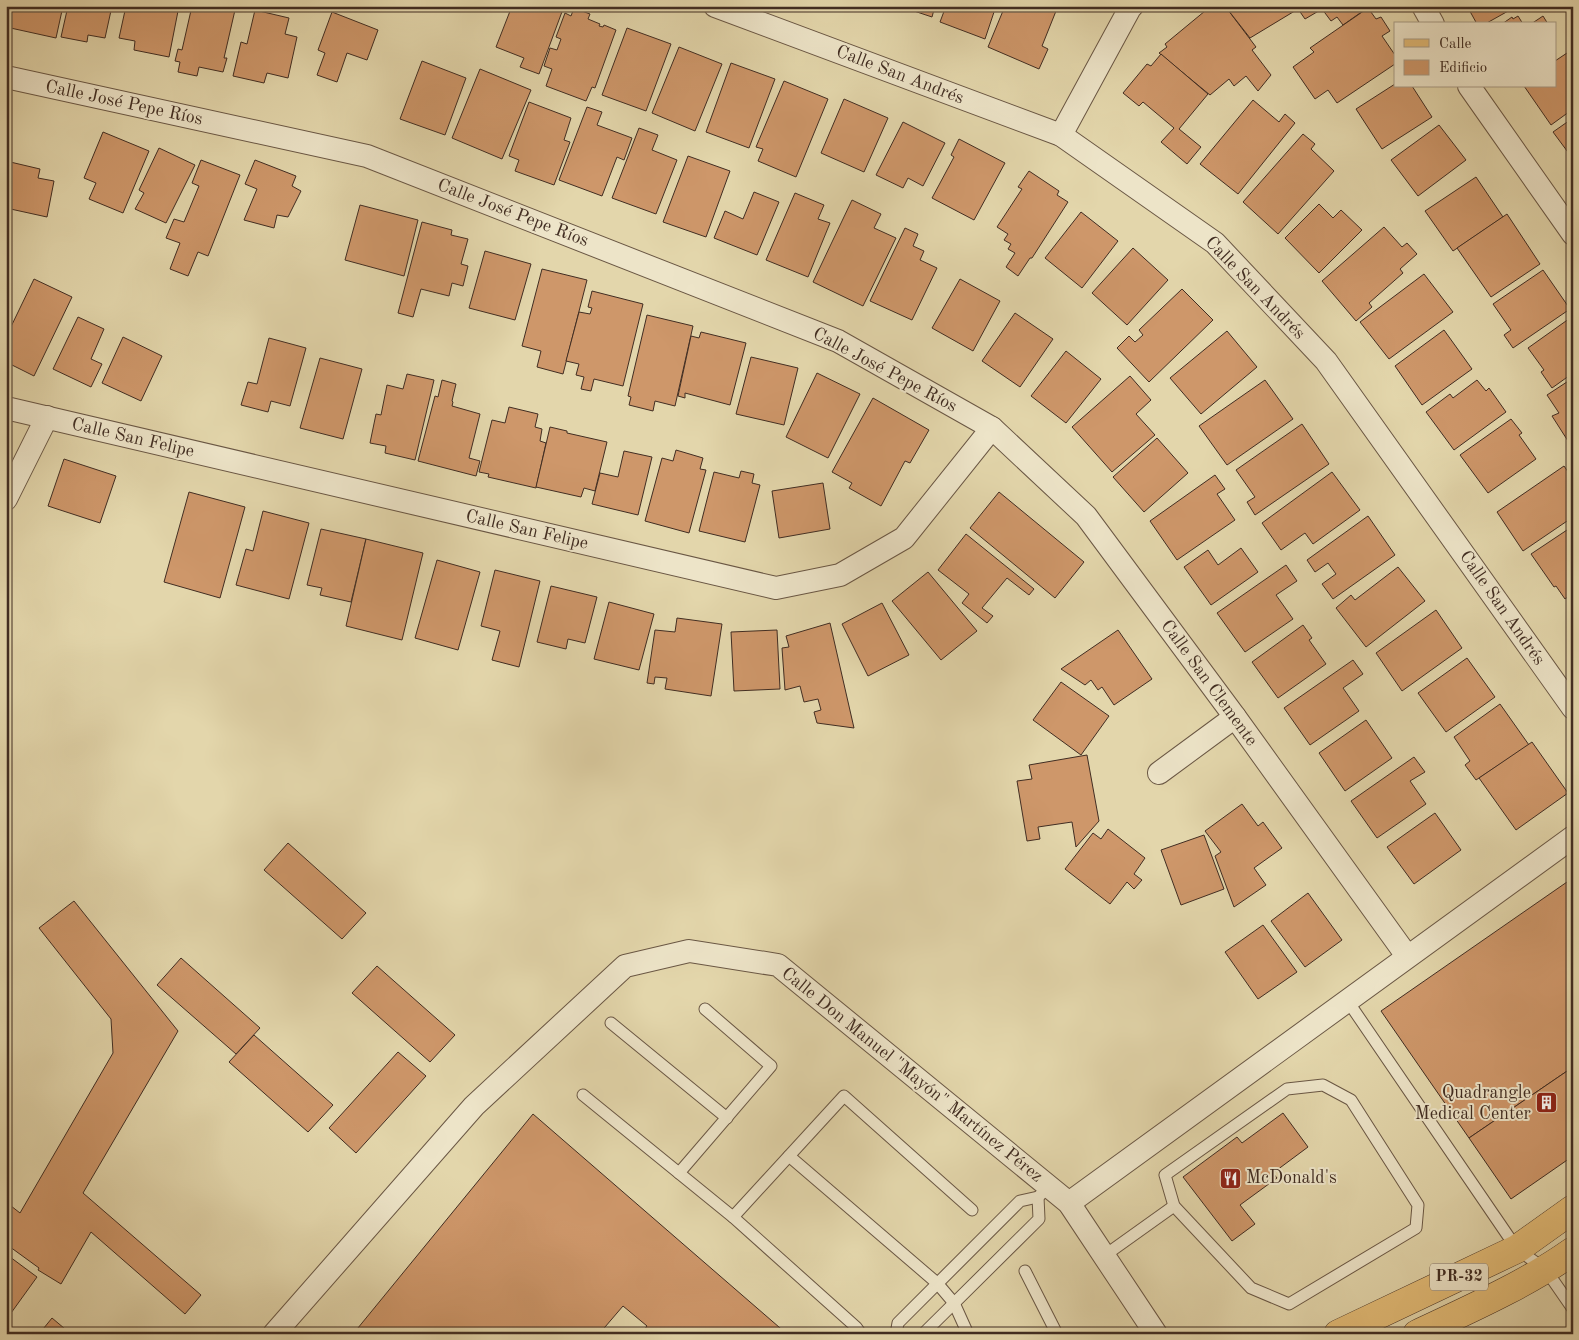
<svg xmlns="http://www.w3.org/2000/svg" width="1579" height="1340" font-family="'Old Standard TT',serif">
<rect width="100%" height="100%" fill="#e3d6ab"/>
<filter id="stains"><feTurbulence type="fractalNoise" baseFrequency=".004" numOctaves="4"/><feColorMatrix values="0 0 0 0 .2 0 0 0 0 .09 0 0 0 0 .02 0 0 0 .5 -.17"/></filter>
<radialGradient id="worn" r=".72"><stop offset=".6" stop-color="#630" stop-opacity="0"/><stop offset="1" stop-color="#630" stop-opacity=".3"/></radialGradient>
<!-- building -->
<g fill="#ce976a" stroke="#412d22">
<path d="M6,6h57l-7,32 -50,-11z"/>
<path d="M68,6h44l-7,32 -17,-3 -1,7 -26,-5z"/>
<path d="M126,6h53l-10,51 -35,-7 1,-9 -16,-3z"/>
<path d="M192,6h24l19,4 -11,48h3l-4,14 -24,-5 -2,9 -19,-4 2,-10 -5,-1 3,-12 4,1z"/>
<path d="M512,6h44l7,3 -24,65 -19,-7 4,-9 -28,-11z"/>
<path d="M899,6h36l-3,11z"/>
<path d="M946,6h50l-11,33 -45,-17z"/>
<path d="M1005,6h53l-16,40 6,3 -9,20 -51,-22z"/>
<path d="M1211,6h14l31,41 -4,3 19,25 -13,16 -12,-15 -12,10 -5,-7 -19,16 -51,-42 8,-6 -2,-3z"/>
<path d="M1225,6h71l2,3 -48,29z"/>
<path d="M1296,6h74l-27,19 -6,-8 -6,4 -9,-12 -17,10z"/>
<path d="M1467,6h41l2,4 -25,14h-8z"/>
<path d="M574,8l16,6 -2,5 12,5 -1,2 4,1 1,-2 12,5 -21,58 -3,-1 -6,14 -40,-15 6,-17 -8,-3 6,-18 7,2 4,-11 -5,-2 9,-24 6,3z"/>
<path d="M1368,8l8,11 5,-2 9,14 -8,5 13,19v9l-58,39 -9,-13 -13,9 -22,-32 21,-15 -4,-4z"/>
<path d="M255,10l34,8 -4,16 12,3 -9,41 -21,-5 -3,10 -31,-7 8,-34 6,2z"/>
<path d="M332,12l46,18 -11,30 -20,-7 -10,29 -20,-7 8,-22 -7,-3z"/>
<path d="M1518,16l5,8h-21l10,-7 1,2z"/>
<path d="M1543,16l5,8h-17z"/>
<path d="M627,28l44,16 -25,67 -44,-16z"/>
<path d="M679,47l43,17 -27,67 -43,-18z"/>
<path d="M1573,49v60l-22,16 -27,-39h31v-25z"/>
<path d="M1161,54l47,40 -29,35 22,18 -14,17 -26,-22 13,-14 -31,-26 -4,4 -16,-13 24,-29 4,2z"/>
<path d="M422,61l44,17 -21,57 -45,-16z"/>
<path d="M731,63l44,16 -26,69 -43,-16z"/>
<path d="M480,69l51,21 -29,69 -50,-21z"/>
<path d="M784,81l44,18 -32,78 -38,-16 5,-12 -7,-2z"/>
<path d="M1395,84v2h17l20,31 -50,32 -26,-40z"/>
<path d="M844,99l44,19 -24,54 -43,-19z"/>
<path d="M1253,100l26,22 6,-8 10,9 -57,71 -38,-30z"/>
<path d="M529,102l42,16 -7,22 6,2 -16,43 -39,-14 4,-11 -10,-4z"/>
<path d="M587,107l15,5 -5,13 35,13 -8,22 -7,-3 -15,39 -43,-16z"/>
<path d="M1573,118v41l-20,-27z"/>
<path d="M903,122l42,21 -22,43 -15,-8 -5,10 -27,-13z"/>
<path d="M1439,125l27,35 -48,36 -27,-36z"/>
<path d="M639,128l19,7 -6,15 25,10 -21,54 -44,-16z"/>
<path d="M103,132l46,19 -26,62 -34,-14 7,-16 -12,-5z"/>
<path d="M1303,134l12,10 -4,5 23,22 -56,63 -35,-32z"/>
<path d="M959,139l46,24 -31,57 -42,-22 22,-41 -3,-2z"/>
<path d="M159,148l36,17 -29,58 -31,-14 9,-16 -5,-3z"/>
<path d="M688,156l42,15 -24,66 -43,-15z"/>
<path d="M201,160l39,15 -32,81 -10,-4 -10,24 -18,-7 10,-26 -14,-5 8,-19 10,3 15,-36 -7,-3z"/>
<path d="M255,160l41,16 -4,10 9,5 -13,26 -11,-2 -3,13 -30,-8 13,-31 -12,-5z"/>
<path d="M6,161l34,8 -2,9 16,3 -7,36 -41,-9z"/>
<path d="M1029,171l30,20 -2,4 11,7 -36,56h-2l-12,18 -12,-9 9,-14 -7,-4 3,-5 -7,-4 4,-6 -11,-7 25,-38 -4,-2z"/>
<path d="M1476,177l27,40 -50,34 -28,-40z"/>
<path d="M754,192l25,10 -22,53 -43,-17 11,-27 18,8z"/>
<path d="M795,193l29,12 -6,14 12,4 -22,54 -42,-17z"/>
<path d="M852,200l29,14 -7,14 22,10 -33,68 -50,-24z"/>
<path d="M1319,204l14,14 8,-8 21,20 -43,43 -34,-35z"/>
<path d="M360,205l58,15 -14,56 -59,-16z"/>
<path d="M1081,212l37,29 -36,47 -37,-30z"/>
<path d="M1507,214l33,50 -49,33 -34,-49z"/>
<path d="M422,222l30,8 -1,5 17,4 -7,25 7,2 -5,20 -11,-3 -3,13 -28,-7 -8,28 -15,-4z"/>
<path d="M1384,227l18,20 5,-4 10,11 -17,15 3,4 -34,30 3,4 -16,14 -34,-40z"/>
<path d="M905,228l13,6 -5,12 11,5 -4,9 17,8 -25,52 -42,-19z"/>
<path d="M1133,248l35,32 -41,45 -35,-32z"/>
<path d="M485,251l46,13 -16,56 -46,-12z"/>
<path d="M542,269l45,11 -24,94 -26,-7 4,-16 -19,-5z"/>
<path d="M1543,270l27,39 -57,39 -9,-13 7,-5 -18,-26z"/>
<path d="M1424,274l29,38 -64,47 -29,-37z"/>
<path d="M34,279l38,18 -38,79 -28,-14v-25z"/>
<path d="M960,279l40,22 -27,50 -41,-23z"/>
<path d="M1182,289l31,31 -64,62 -32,-34 12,-12 6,6 8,-7 -4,-5z"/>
<path d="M592,291l51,13 -20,82 -29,-7 -3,12 -10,-2 3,-12 -8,-2 3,-11 -13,-3 13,-49 11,2 2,-6 -4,-1z"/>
<path d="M1015,313l38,26 -33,48 -38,-26z"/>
<path d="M647,315l46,11 -18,80 -20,-5 -2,10 -24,-6 2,-8 -3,-1z"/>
<path d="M1573,316v57l-21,15 -11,-16 3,-2 -16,-22z"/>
<path d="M78,317l26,12 -13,30 11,5 -11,23 -38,-18z"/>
<path d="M1444,330l28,39 -50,36 -27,-39z"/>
<path d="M1227,331l30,36 -56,47 -31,-36z"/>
<path d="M701,332l45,11 -16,62 -45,-12v5l-7,-2 13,-60 8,2z"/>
<path d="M123,337l39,19 -21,45 -39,-18z"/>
<path d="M269,338l37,10 -16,58 -19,-5 -3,11 -27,-7 7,-23 9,2z"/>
<path d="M1066,351l35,28 -35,44 -35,-27z"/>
<path d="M751,357l47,11 -14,57 -48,-11z"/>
<path d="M320,358l42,11 -19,70 -43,-11z"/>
<path d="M817,373l43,21 -32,64 -42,-21z"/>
<path d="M407,374l27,6 -19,80 -30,-7 1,-7 -16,-3 6,-29 5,1 6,-30 16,4z"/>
<path d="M1130,376l21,24 -15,14 19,21 -43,37 -40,-45z"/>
<path d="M1573,378v60l-5,3 -16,-25 7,-3 -12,-18z"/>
<path d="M442,380l14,4 -4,17 1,1 -1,4 28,8 -11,44 11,3 -4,15 -58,-15 17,-65 3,1z"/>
<path d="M1265,380l28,39 -66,46 -28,-39z"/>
<path d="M1477,380l9,11 3,-3 17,24 -52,38 -28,-38 24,-18 3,4z"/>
<path d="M873,398l56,32 -19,33 -5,-2 -24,45 -32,-18 3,-5 -20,-11z"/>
<path d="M509,407l29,7 -3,13 7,2 -2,12 6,2 -10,45 -48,-11 1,-3 -10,-2 13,-52 13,3z"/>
<path d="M1511,419l11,14 -3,2 17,24 -48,34 -28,-38z"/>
<path d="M1302,424l27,40 -74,51 -8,-13 8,-5 -19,-27z"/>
<path d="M550,427l17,4v2l40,9 -12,49 -11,-3 -3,9 -45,-10z"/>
<path d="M1157,438l31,35 -44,39 -31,-35z"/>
<path d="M676,450l27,8 -3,11 6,1 -17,63 -44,-12 17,-63 11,3z"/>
<path d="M624,451l28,6 -14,58 -46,-11 8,-31 18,4z"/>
<path d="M64,459l52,17 -16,47 -52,-17z"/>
<path d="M1564,466l9,13v38l-50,34 -26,-39z"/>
<path d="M741,471l13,3 -2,9 8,2 -15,57 -46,-11 15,-59 25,6z"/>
<path d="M1332,472l28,38 -47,34 -8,-11 -24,17 -19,-27z"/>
<path d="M1215,475l10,14 -8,5 18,26 -58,40 -27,-39z"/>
<path d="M823,483l7,46 -51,9 -7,-47z"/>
<path d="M189,492l56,15 -25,91 -56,-16z"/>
<path d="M999,492l85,70 -29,36 -85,-70z"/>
<path d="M263,511l46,12 -20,76 -53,-14 10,-36 7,2z"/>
<path d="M1368,516l27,39 -62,44 -11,-15 14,-10 -8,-11 -13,9 -8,-12z"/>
<path d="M1573,526v59l-3,1 3,7 -8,6 -9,-13 -2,1 -23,-33z"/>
<path d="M321,529l45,10 -15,63 -31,-7 2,-7 -15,-3z"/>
<path d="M966,534l68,55 -5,6 -22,-17 -25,30 11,8 -6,7 -25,-20 7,-9 -31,-24z"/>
<path d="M366,539l57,14 -21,87 -56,-14z"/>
<path d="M1241,548l17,24 -47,33 -27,-38 24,-17 10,15z"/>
<path d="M437,560l43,12 -22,78 -43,-12z"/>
<path d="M1286,565l11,16 -21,14 17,24 -48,33 -28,-39z"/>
<path d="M1398,567l27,34 -59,46 -30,-39 15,-13 4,5z"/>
<path d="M495,570l45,11 -21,86 -27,-7 8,-29 -19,-5z"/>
<path d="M928,572l49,59 -36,29 -49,-59z"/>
<path d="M551,586l46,11 -12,46 -17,-4 -2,10 -29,-7z"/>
<path d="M609,602l45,12 -15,56 -45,-11z"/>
<path d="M882,603l27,52 -41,21 -26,-52z"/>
<path d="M1436,610l26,38 -60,43 -26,-38z"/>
<path d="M677,618l45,6 -11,72 -46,-7 2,-11 -12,-1 -1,7 -7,-1 8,-53 20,2z"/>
<path d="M830,623l24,105 -37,-5 -3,-11 7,-2 -3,-11 -14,3 -4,-16 -15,4 -3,-42 7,-1 -3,-11z"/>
<path d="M1303,625l9,13 -3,2 17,24 -48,34 -26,-36z"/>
<path d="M777,630l3,59 -46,2 -3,-59z"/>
<path d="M1118,630l34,49 -38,26 -12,-18 -4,3 -7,-10 -6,5 -24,-16z"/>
<path d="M1467,658l28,39 -49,35 -28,-39z"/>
<path d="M1353,660l10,14 -20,14 16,23 -49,34 -26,-37z"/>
<path d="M1061,682l48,34 -28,39 -48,-35z"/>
<path d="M1500,704l29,41 -53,35 -11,-15 5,-4 -16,-24z"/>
<path d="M1366,720l26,38 -47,33 -26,-38z"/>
<path d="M1532,742l36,51 -52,37 -37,-52z"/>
<path d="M1087,755l12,66 -23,26 -4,-25 -34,5 2,12 -13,2 -10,-60 15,-2 -3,-14z"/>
<path d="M1414,757l11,15 -15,9 16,23 -49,34 -26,-37z"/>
<path d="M1242,804l16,22 5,-4 19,26 -28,20 12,17 -32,22 -19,-51 6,-4 -16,-21z"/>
<path d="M1435,813l26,37 -47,34 -27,-37z"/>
<path d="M1108,829l37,29 -11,16 8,6 -8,9 -7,-7 -17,22 -45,-35 28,-36 8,6z"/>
<path d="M1204,835l20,54 -43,16 -20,-55z"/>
<path d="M288,843l78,70 -24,26 -78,-69z"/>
<path d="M1567,882l6,8v177l-104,71 -88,-127z"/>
<path d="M1308,893l34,47 -37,27 -34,-46z"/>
<path d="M74,901l104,130 -95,162 118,102 -16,19 -94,-82 -30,52 -23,-14 1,-2 -33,-24v-42l14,11 93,-160 -2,-34 -72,-91z"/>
<path d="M1263,925l34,47 -39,27 -33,-47z"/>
<path d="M181,958l79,70 -24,26 -79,-69z"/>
<path d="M377,966l78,69 -25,27 -78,-69z"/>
<path d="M254,1035l79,70 -25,27 -79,-70z"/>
<path d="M398,1052l28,24 -70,77 -27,-25z"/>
<path d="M1573,1067v89l-62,43 -42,-61z"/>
<path d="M1283,1113l25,34 -35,26 4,5 -37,27 15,19 -23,17 -49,-64 54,-40 5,6z"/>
<path d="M533,1114l254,220h-146l6,-8 -24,-20 -24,28h-246z"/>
<path d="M6,1254l31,23 -31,43z"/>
<path d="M52,1318l19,16h-32z"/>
</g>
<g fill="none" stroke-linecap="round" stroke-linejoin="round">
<defs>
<g id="lane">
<path d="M1347,1000l170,249 29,21 27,39"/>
<path d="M611,1023l116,95"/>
<path d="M1323,1085l28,15 67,105 -2,23 -127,76 -38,-16 -77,-82 -9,-31 122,-86z"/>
<path d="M583,1095l150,122"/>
<path d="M789,1156l148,127 17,20 14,31"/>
<path d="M679,1173l92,-107 -66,-57"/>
<path d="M1104,1256l70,-50"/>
<path d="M1025,1271l32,63"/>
<path d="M861,1334l-5,-7 -123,-110 111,-121 128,114"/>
<path d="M896,1334l2,-11 122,-122 18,-4 11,-10"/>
<path d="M923,1334l116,-115 -1,-22"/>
</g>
<g id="street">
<path d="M715,6l346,129 154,108 111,118 247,347"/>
<path d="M1423,6l10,18"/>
<path d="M6,77l361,79 471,185 154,87 94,88 149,201 172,239"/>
<path d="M1469,86l104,148"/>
<path d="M1061,135l69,-127 2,-2"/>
<path d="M6,408l770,180 64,-13 64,-37 88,-110"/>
<path d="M6,499l41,-82"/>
<path d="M1159,773l76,-56"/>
<path d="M1069,1203l504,-366"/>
<path d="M274,1334l200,-228 151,-140 64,-15 89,14 291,238 87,131"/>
</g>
<g id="primary">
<path d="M1338,1334l179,-85 56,-40"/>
<path d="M1417,1334c53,-25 108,-49 156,-83"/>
</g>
</defs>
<!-- lane casing -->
<use href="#lane" stroke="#6a5744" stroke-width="13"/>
<!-- street casing -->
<use href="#street" stroke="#6a5744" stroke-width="24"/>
<!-- primary casing -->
<use href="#primary" stroke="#412d22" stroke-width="29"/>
<!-- lane -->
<use href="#lane" stroke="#ede4c8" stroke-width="11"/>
<!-- street -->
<use href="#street" stroke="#ede4c8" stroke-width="22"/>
<!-- primary -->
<use href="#primary" stroke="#e2bb76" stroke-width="28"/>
</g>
<!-- icons -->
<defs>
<symbol id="building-square" viewBox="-11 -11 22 22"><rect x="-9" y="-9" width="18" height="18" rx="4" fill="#8f2418" stroke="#ede4c8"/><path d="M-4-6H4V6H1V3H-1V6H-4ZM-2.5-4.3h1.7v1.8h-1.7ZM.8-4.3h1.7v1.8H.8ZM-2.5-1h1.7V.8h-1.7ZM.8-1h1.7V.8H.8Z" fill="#fff"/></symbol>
<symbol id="restaurant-square" viewBox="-11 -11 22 22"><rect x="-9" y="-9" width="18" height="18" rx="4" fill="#8f2418" stroke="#ede4c8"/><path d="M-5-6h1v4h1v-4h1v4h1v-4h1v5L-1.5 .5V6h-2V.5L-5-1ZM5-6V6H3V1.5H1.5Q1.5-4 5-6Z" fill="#fff"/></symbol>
</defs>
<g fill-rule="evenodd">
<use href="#building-square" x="1534" y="1090" width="25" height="25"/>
<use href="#restaurant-square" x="1218" y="1166" width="25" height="25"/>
</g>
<g text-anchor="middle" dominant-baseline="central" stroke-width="4" stroke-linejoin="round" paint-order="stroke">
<!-- shield labels -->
<rect fill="#ede4c8" stroke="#756454" stroke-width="1" x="1430" y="1263.5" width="58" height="27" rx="4"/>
<g font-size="16" font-weight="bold" fill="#412d22">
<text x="1459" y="1277">PR-32</text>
</g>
<!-- street labels -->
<g font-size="18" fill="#412d22" stroke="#ede4c8">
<text transform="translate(900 75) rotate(21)">Calle San Andrés</text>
<text transform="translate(124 103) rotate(12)">Calle José Pepe Ríos</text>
<text transform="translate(513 213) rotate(21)">Calle José Pepe Ríos</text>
<text transform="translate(1255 288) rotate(46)">Calle San Andrés</text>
<text transform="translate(885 370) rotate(28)">Calle José Pepe Ríos</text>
<text transform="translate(133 438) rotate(13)">Calle San Felipe</text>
<text transform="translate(527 530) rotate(13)">Calle San Felipe</text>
<text transform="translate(1502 608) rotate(55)">Calle San Andrés</text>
<text transform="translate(1209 683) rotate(54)">Calle San Clemente</text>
<text transform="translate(912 1075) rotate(39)">Calle Don Manuel "Mayón" Martínez Pérez</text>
</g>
<!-- poi labels -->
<g font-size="18" fill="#412d22" stroke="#ede4c8" text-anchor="end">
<text x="1531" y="1093">Quadrangle<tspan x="1531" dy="21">Medical Center</tspan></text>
<text x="1246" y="1178" text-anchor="start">McDonald's</text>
</g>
</g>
<!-- margin -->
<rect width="1579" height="1340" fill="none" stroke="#e3d6ab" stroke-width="25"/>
<rect x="8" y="8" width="1564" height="1325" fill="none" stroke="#412d22" stroke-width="2.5"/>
<rect x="12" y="12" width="1554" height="1315" fill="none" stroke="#412d22"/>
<!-- legend -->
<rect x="1394" y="22" width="162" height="65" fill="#ede4c8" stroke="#a89b86"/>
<rect x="1404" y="39" width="25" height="8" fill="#e2bb76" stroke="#a89b86"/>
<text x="1439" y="48" font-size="15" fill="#412d22">Calle</text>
<rect x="1404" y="60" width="25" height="15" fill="#ce976a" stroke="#a89b86"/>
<text x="1439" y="72" font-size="15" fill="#412d22">Edificio</text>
<rect width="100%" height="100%" filter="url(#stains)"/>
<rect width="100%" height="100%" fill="url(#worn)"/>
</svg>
